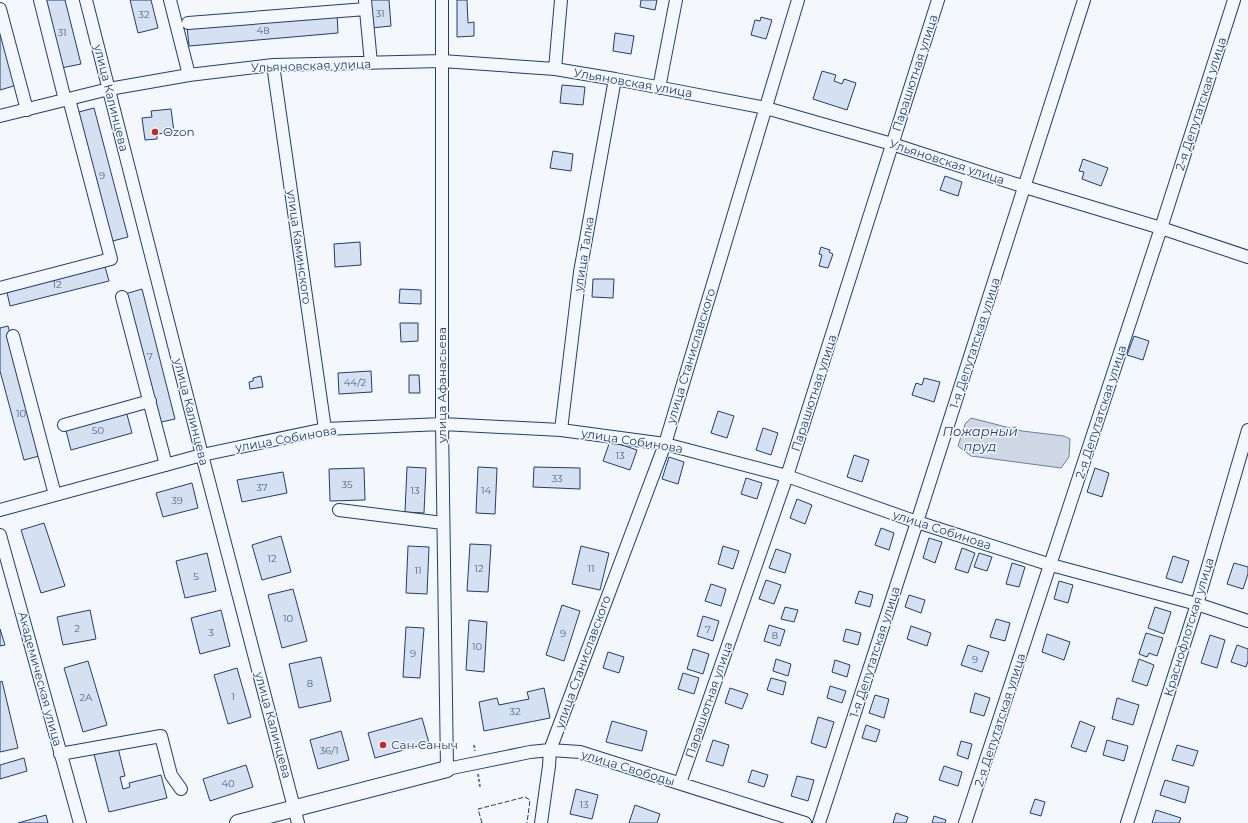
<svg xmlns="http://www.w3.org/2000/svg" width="1248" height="823" font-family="Montserrat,sans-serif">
<rect width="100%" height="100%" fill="#f4f7fb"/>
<path fill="#cfd7e4" stroke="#687fa3" d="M971,418L1022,431L1064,436L1070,439L1069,457L1061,468L971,456L958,446L965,424Z"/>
<path fill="#d5e0f0" stroke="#1d3f73" d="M44,0H65L81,64L61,68Z
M130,0H151L158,28L138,33Z
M369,0H389L391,26L371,28Z
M457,0H467L468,23L474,22V36L457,37Z
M641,0H657L655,10L640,7Z
M337,14L338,33L189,46L187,27Z
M761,17L772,20L766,39L751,35L755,20L760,21Z
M0,24L17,85L0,90Z
M615,33L634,36L631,54L613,51Z
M822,71L836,75L834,81L842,84L844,79L856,83L847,110L813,99Z
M562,85L585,87L583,105L560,103Z
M94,108L128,237L109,242L75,113Z
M171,109L174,132L157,134V139L145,140L142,118L152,117L151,111Z
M553,151L573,154L571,171L550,168Z
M1083,159L1108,168L1101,186L1082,179L1084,172L1079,171Z
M945,176L962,182L958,196L940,190Z
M360,242L361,265L335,267L334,244Z
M821,247L830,250L829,252L833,254L828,268L819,266L822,255L819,254Z
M104,263L109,281L10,306L6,288Z
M593,279H614L613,298L592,297Z
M142,289L175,419L157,423L125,294Z
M400,289L421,290V304L399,303Z
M400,323H418V341L401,342Z
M8,326L43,455L24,460L0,371V328Z
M1134,336L1149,341L1143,360L1127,355Z
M371,371L372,392L339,394L338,373Z
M409,375H419L420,393H409Z
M261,376L263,387L250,389L249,382L253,381V378Z
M924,378L940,382L934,402L912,395L916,383L922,385Z
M126,411L132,433L71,450L65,427Z
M718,411L734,416L727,438L711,433Z
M763,428L778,433L771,455L756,450Z
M610,441L637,450L630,470L603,461Z
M854,455L869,460L862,482L847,477Z
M669,457L684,462L678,484L662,479Z
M407,467L426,468L424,513L405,512Z
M478,467L497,468L495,514L476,513Z
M534,467L580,468V489L533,487Z
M364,468L365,500L330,501L329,469Z
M1095,468L1109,473L1102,497L1087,492Z
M283,472L287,493L242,502L237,480Z
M746,478L762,483L757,499L741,494Z
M192,483L198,508L163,517L156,493Z
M797,499L812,505L805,524L790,518Z
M44,523L65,586L41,593L21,530Z
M881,528L894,533L889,550L875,545Z
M281,536L291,572L262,580L252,545Z
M929,538L942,542L935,563L923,558Z
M470,544L491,545L488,592L467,591Z
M408,546L429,547L427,594L406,593Z
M581,546L609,553L600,590L572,584Z
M723,546L739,551L733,569L718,564Z
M962,548L975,553L968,573L955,569Z
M776,549L791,554L785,573L769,568Z
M207,553L216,591L185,598L176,561Z
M979,553L992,557L987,571L974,567Z
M1173,556L1189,561L1182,583L1166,578Z
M1012,563L1025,567L1019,587L1006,584Z
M1234,563L1248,567V574L1243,589L1227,584Z
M766,580L781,585L774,604L759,599Z
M1059,581L1073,585L1068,603L1054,599Z
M711,584L726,589L721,606L705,601Z
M293,589L307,641L282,648L268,595Z
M859,591L873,595L870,607L855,603Z
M909,595L925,600L921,613L905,607Z
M562,605L580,611L564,661L546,655Z
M785,607L798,610L794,622L781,619Z
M1155,607L1171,612L1164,634L1148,628Z
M90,610L96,639L63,645L57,617Z
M221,610L230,646L200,654L191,618Z
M703,616L719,621L713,641L697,636Z
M996,619L1010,623L1005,641L990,637Z
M469,620L487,622L484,672L466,670Z
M769,625L785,630L780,646L764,641Z
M911,626L931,633L927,646L907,639Z
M406,627L424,628L420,678L403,677Z
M0,629L5,645L0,646Z
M846,629L861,633L858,645L843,641Z
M1146,633L1163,638L1157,656L1149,653L1147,657L1139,654Z
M1047,634L1070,642L1064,660L1042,652Z
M1210,635L1225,640L1217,668L1201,663Z
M968,645L989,652L982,672L961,665Z
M1237,645L1248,649V661L1246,667L1231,662Z
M693,649L709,654L703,674L687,669Z
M608,652L624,657L619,673L603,668Z
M321,657L331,701L299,708L289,664Z
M776,659L791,664L788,676L773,671Z
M1139,659L1154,665L1147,686L1132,681Z
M835,660L850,665L847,677L832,672Z
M88,661L107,725L83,732L64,668Z
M237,668L251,717L228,724L214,675Z
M683,673L699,678L694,694L678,689Z
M771,678L786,682L783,695L767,690Z
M2,681L18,748L0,752V682Z
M830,686L846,691L842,703L827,698Z
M544,688L550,718L484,731L479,702L497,698L499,705L529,699L527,692Z
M730,688L748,694L742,709L725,703Z
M975,693L990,698L984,716L970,712Z
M875,695L889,699L884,718L869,713Z
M1117,698L1139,705L1133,725L1112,719Z
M818,717L834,722L826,748L811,743Z
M422,718L429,743L375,758L368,733Z
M612,721L647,731L642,751L606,742Z
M1080,721L1095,727L1086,752L1071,747Z
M866,725L880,730L876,742L862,738Z
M341,731L349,760L318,769L310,740Z
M713,740L729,745L723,766L706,761Z
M1107,740L1128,746L1124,761L1103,755Z
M961,741L972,744L968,759L957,755Z
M1177,745L1198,751L1193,766L1172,760Z
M118,748L125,776L120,777L123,789L130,787L129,783L161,775L167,798L109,812L94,754Z
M24,758L27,771L0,779V765Z
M246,765L253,787L210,801L203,779Z
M944,766L962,772L958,786L939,780Z
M752,770L768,775L764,787L748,782Z
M797,776L814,780L808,801L791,796Z
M1165,780L1189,787L1185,803L1160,795Z
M576,789L598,795L592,819L570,814Z
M1035,799L1045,802L1041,816L1030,813Z
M635,805L660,814L657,823H629Z
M1156,810L1181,818L1179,823H1152Z
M896,813L908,817L906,823H893Z
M46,815L48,823H18Z
M934,816L946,820L945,823H932Z"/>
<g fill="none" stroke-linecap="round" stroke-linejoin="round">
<g stroke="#1d3f73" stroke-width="14">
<path id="minor" d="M40,0L65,100
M86,0L202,455L298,823
M170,0L189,75
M365,0L371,63
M442,0V424L447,769L530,752L550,750L580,752L805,823
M0,9L27,110
M188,23L366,9
M273,65L325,429
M555,69L561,0
M659,88L676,0
M0,116L109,89L189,75L273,65L442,61L555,69L615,79L766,108L892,144L1025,187L1161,228L1248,257
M0,288L111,259L69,99
M122,297L166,465
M13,336L55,495
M64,425L150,401
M561,430L580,272L615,79
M0,510L202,455L325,429L442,424L561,430L665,444L787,476L917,522L1051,565L1197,604L1248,621
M339,510L443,523
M0,535L80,823
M60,754L161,736L171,775L181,789
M680,783L787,476L938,0
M541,823L549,766L550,750L665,444L798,0
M819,823L917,522L1084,0
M965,823L1161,228L1234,0
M1127,823L1197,604L1248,430"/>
</g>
<g stroke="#1d3f73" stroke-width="18">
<path id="major" d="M238,823L447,769"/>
</g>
<path stroke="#5e769c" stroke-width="2" stroke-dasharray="3 2" stroke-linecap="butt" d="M474,745L475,751
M478,774L480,787"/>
<use href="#minor" stroke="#f4f7fb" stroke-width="12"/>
<use href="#major" stroke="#f4f7fb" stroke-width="16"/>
<path stroke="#1d3f73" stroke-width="1" stroke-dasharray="5 2" stroke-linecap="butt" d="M482,823L478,809L525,797L530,800L527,823"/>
</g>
<g fill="#c62828" stroke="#f4f7fb" stroke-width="1.5">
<circle cx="155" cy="132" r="4"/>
<circle cx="383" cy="745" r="4"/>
</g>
<g text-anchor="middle" stroke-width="3" stroke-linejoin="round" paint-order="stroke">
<g font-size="10" fill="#4b6792">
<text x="380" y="17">31</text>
<text x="144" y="18">32</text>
<text x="263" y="34">48</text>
<text x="62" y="36">31</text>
<text x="102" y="179">9</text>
<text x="57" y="288">12</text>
<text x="150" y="360">7</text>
<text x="355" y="386">44/2</text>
<text x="21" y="417">10</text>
<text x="98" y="434">50</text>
<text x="620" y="459">13</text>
<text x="557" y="482">33</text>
<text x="347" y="488">35</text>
<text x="262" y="491">37</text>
<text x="415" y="494">13</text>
<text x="486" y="494">14</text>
<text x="177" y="504">39</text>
<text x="272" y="562">12</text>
<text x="479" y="572">12</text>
<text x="591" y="572">11</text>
<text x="418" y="574">11</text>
<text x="196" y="580">5</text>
<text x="288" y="622">10</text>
<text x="77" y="632">2</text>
<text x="708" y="633">7</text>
<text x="211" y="636">3</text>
<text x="563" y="637">9</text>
<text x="775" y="639">8</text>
<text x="477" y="650">10</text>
<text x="413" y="657">9</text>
<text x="975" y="663">9</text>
<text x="310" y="687">8</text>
<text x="233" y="700">1</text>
<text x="86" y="701">2А</text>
<text x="515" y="715">32</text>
<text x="329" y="754">36/1</text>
<text x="228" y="787">40</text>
<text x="584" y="808">13</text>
</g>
<g font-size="12" fill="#1d3f73" stroke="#f4f7fb">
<text transform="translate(311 66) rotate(-2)" y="4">Ульяновская улица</text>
<text transform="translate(915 73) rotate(-72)" y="4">Парашютная улица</text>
<text transform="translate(633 83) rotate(10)" y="4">Ульяновская улица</text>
<text transform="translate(111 98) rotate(76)" y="4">улица Калинцева</text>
<text transform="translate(1201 104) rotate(-72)" y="4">2-я Депутатская улица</text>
<text transform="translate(947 162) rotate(18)" y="4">Ульяновская улица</text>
<text transform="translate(299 247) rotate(82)" y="4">улица Каминского</text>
<text transform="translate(584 254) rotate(-81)" y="4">улица Талка</text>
<text transform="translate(975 343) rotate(-72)" y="4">1-я Депутатская улица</text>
<text transform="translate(691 356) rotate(-73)" y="4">улица Станиславского</text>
<text transform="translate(442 385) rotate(-90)" y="4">улица Афанасьева</text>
<text transform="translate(814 393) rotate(-72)" y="4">Парашютная улица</text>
<text transform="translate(191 412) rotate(76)" y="4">улица Калинцева</text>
<text transform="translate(1101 412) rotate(-72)" y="4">2-я Депутатская улица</text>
<text transform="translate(286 439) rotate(-10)" y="4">улица Собинова</text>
<text transform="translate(632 441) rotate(9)" y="4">улица Собинова</text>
<text transform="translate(942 530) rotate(18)" y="4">улица Собинова</text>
<text transform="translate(1189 627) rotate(-73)" y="4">Краснофлотская улица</text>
<text transform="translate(875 652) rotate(-72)" y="4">1-я Депутатская улица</text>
<text transform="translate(583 662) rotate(-70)" y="4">улица Станиславского</text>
<text transform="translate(40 679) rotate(75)" y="4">Академическая улица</text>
<text transform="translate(709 700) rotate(-71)" y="4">Парашютная улица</text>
<text transform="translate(1000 720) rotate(-72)" y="4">2-я Депутатская улица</text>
<text transform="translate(273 725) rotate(75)" y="4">улица Калинцева</text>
<text transform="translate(628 768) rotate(17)" y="4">улица Свободы</text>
</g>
<g font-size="12" fill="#1d3f73" stroke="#f4f7fb" text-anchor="start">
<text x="163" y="136">Ozon</text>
<text x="391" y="749">Сан Саныч</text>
</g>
<g font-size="13" font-style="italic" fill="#1d3f73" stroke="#f4f7fb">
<text x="980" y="436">Пожарный<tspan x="980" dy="15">пруд</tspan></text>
</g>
</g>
</svg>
